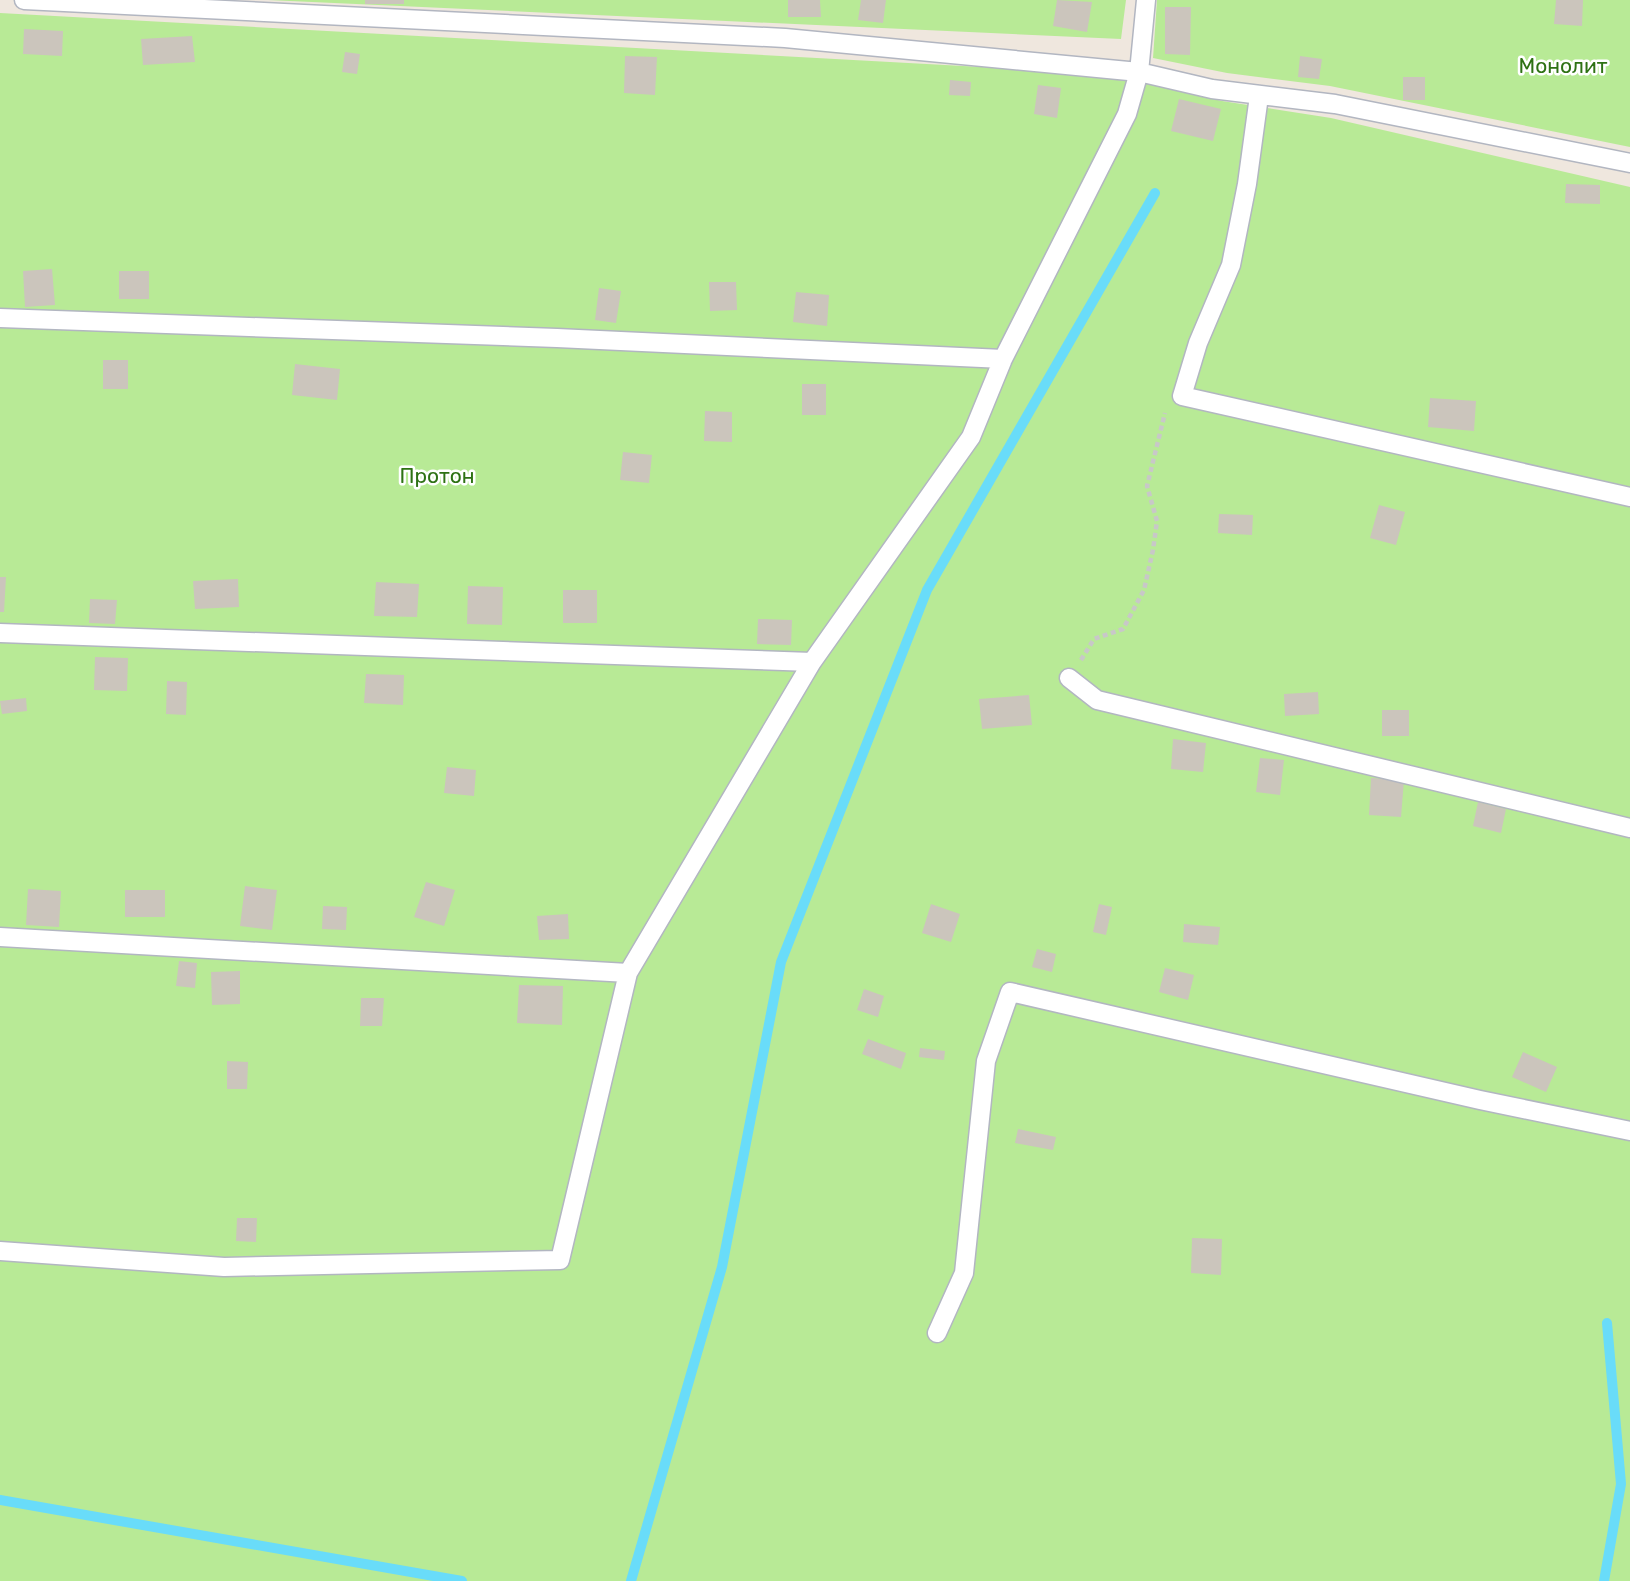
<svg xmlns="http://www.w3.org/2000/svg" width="1630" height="1581" font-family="Rubik,sans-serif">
<rect width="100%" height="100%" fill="#efe7de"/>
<path fill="#b8ea96" d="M268,0H1126L1121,39Z
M1157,0H1630V147L1330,86L1227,73L1153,58Z
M0,13L1109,74L1222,101L1331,118L1630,187V1581H0Z"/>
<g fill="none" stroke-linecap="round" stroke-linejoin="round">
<path stroke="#69dcf9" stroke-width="10" d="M0,1500L462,1581
M631,1581L722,1267L781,962L927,590L1155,193
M1604,1581L1621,1484L1607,1323"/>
</g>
<path fill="#cbc5bc" d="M365,0H404V4H365Z
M788,0H820L821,17H788Z
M861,0H886L883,23L858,20Z
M1057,0L1092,2L1087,32L1053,26Z
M1556,0H1583L1582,26L1554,24Z
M1165,7H1191L1190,55L1165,54Z
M24,29L63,31L62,56L23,54Z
M192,36L195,62L143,65L141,39Z
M345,52L360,54L357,74L342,72Z
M625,56L657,57L655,95L624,93Z
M1300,56L1322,59L1319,79L1298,77Z
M1403,77H1425V100H1403Z
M950,80L971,82L970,96L949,95Z
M1038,85L1061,88L1057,118L1034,114Z
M1179,99L1221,109L1213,141L1171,131Z
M1566,184L1600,185V204L1565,203Z
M52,269L55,305L25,307L23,271Z
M119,271H149V299H119Z
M709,282H736L737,310L710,311Z
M599,288L621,291L616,323L595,320Z
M796,292L829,295L827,326L793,322Z
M103,360H128V389H103Z
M295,364L340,369L337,400L292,395Z
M802,384H826V415H802Z
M1430,398L1476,401L1474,431L1428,427Z
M705,411L732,412V442L704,441Z
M623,452L652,455L649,483L620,480Z
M1379,505L1405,512L1396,545L1370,538Z
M1219,514L1253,515L1252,535L1218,533Z
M0,577H6L4,612H0Z
M238,579L239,607L195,609L193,581Z
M376,582L419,584L417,617L374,616Z
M468,586L503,587L502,625L467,624Z
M563,590H597V623H563Z
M90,599L117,600L115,624L89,623Z
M758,619L792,620L791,645L757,644Z
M95,657L128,658L127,691L94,690Z
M366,674L404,675L403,705L364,703Z
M167,681L187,682L186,715L166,714Z
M1318,692L1319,714L1285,716L1284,694Z
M1029,695L1032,725L982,729L979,699Z
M26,698L27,711L2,714L0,701Z
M1382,710H1409V736H1382Z
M1173,739L1206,743L1203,772L1171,769Z
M1260,758L1284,760L1280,795L1256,792Z
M447,767L476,770L474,796L444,793Z
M1371,778L1404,780L1401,817L1369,815Z
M1478,802L1506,809L1501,833L1473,826Z
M426,882L455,890L444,926L414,917Z
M245,886L277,890L272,930L240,926Z
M28,889L61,891L59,927L26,925Z
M125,890H165V917H125Z
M931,904L960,914L951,942L922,933Z
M1099,904L1112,907L1106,935L1093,932Z
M323,906L347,907L346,930L322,929Z
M568,914L569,939L539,940L537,916Z
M1184,924L1220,927L1218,945L1183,942Z
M1037,949L1056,954L1052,972L1032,967Z
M179,961L197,963L195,988L176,986Z
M1165,968L1194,975L1188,1000L1159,992Z
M240,971V1004L212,1005L211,972Z
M519,985L563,986L562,1025L517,1023Z
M864,989L884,996L878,1017L857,1010Z
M361,998H384L382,1026H360Z
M868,1039L906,1053L901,1069L862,1054Z
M920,1048L945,1051L944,1060L919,1057Z
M1523,1052L1557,1067L1546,1092L1512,1077Z
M227,1061L248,1062L247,1089H227Z
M1018,1129L1056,1137L1053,1150L1015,1143Z
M237,1218H257L256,1242L236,1241Z
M1192,1238L1222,1239L1221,1275L1191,1273Z"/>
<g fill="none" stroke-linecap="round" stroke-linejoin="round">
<g stroke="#b2b6c1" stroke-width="21">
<path id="lane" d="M24,0L785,38L1139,72L1212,89L1335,104L1630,163
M1259,96L1247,184L1231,265L1198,343L1182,396L1630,497
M0,318L557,338L1003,359
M0,633L812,662
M1069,678L1097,700L1630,828
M0,937L628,973L560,1260L224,1267L0,1251
M628,973L812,662L971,437L1003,359L1127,114L1139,72L1146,0
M937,1333L964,1273L986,1061L1010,992L1480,1100L1630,1131"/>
</g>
<path stroke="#c8c8c8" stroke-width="4.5" stroke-dasharray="5 3.5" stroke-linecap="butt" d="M1081,660L1094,639L1123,629L1144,590L1153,550L1157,521L1147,486L1165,413"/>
<use href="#lane" stroke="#fff" stroke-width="18"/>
</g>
<g text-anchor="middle" stroke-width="5" stroke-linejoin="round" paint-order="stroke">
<g font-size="21" fill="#2e7214" stroke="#fff">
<text x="1563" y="73">Монолит</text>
<text x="437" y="483">Протон</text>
</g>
</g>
</svg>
